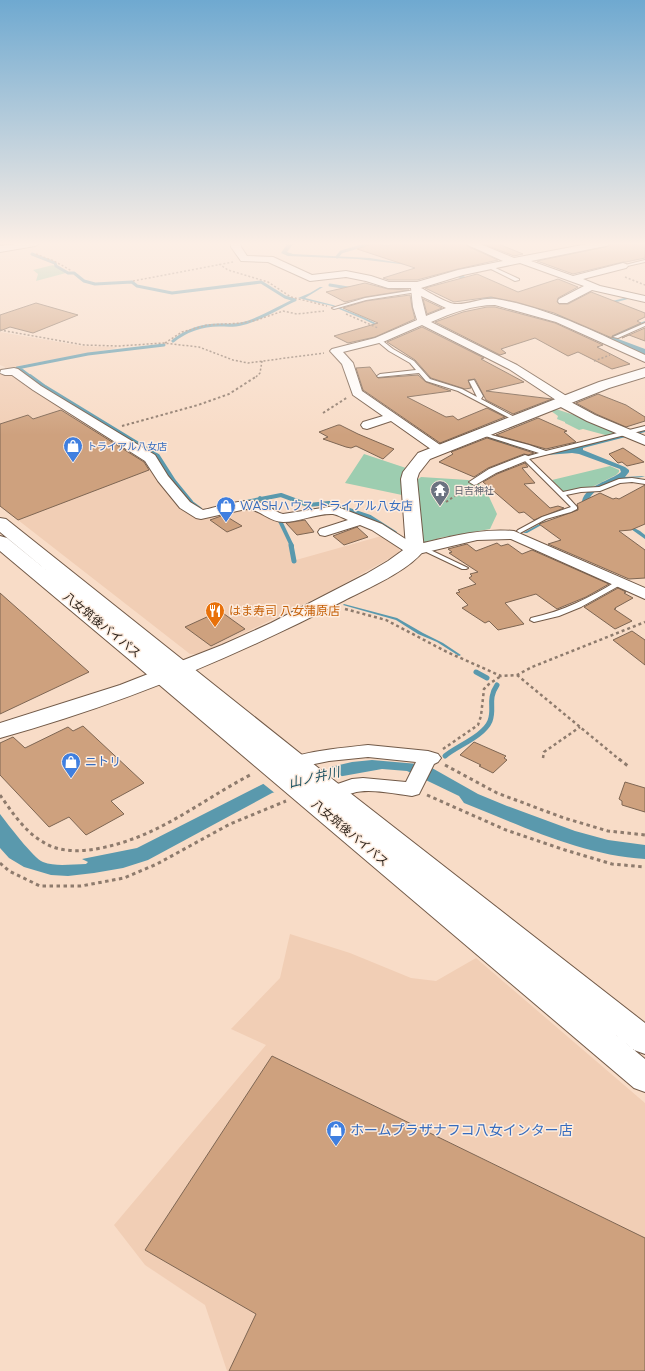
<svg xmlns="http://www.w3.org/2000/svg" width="645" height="1371" font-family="'Nunito Sans','Noto Sans JP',sans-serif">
<rect width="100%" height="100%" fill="#f8dcc7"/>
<path fill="#f1ceb5" d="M0,332L82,346L115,347L117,348L18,366L11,372L144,456L198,517L251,505L279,517L296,560L385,535L400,544L399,553L331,591L219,645L199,654H190L0,506V372L4,371L5,367L0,365Z
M290,934L350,953L411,978L436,981L476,958L645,1103V1371H227L205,1305L145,1265L114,1225L266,1045L231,1029L280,978Z"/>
<path fill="#9dcdb0" d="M53,265L66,273L36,281L38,274L33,270Z
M556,409L577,416L620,433L609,436L583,429L579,430L565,423V422L557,419L558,416L551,411Z
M364,454L406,468L402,495L345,483Z
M610,466L619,470V472L616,475L592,487L564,492L552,480Z
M421,477L468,480L484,486L497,514L490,529L439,538L425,543L421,541L422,525L417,515V480Z"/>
<path fill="#5a99ad" d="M288,243H294L287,252L293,254L370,258L413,265L447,267L461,273L479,291L514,304L558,315L628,297L592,289H595L633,296L645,301V302L632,298L563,316L577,324L606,336L645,321V323L613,337L645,349V357L555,317L492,301L474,303L472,302L487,297L470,291L467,289L460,278L450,273L434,268L358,259L288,256L281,253Z
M320,287H323L305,298L333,305L361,316L392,331L390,332L363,319L332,306L298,298L310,293Z
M645,429V432L583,448V450L625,467L629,470V472L625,477L645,476C641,478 635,477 630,478C615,479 595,486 588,501L594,507L640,531L645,535V539L631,529L545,523L527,533H523L543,522L576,514L585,504L582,501C586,485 610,481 621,472L620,469L579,454L572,453L547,455L488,440L489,437L527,446L546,454Z
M344,604L397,618L423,633L443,643L461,655L459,656L437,642L418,634L396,620L343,605Z
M372,760L418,764L432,768L478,794L507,806L575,831L608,840L645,845V859C582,855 522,826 464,803L459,796L407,771L382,769L304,783L272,793L148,860L123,868L94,873L68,876L51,875L24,867L9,858L0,848V814C7,823 34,859 43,862C56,867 72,864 86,864L88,862L82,859L137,848L267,782L352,762Z"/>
<path fill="#f8dcc7" d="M328,765L344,778L304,785L276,794L261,782Z"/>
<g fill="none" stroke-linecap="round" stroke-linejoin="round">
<path stroke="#5a99ad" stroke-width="3" d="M32,254L55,263L56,266L68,273H74L84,281L95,284L132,282L137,286L172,293L261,282L285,297L295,300C277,308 260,320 241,324C234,326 226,325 219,325C202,325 187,330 173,341
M337,257L341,252L372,243
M330,285L354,289
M17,368L88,354L164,345
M19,368L31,377"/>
<path stroke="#5a99ad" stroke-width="4" d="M30,376L45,387L158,456L174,481L192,503L200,509
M260,498L276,512
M241,503L281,495L308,505L329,503L370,517L395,533
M280,521L292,546"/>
<path stroke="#5a99ad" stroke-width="5" d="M291,545L294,561
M476,672L487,678
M445,756C457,746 484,736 490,721C495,708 487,700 497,685"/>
</g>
<path fill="#cea17e" stroke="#7e6653" d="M375,243L387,246L400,243H466L467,246L498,260L458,269L417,280H389L383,278L415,268L357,249Z
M481,243H496L523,254L514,256Z
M610,243H645V258L626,262H623L573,274L537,261L605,247L609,246Z
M477,274L518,292L558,279L578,287L558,298L557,302L559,304H568L591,292L645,313V317L637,321L641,323L612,336V338L554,313L516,302L491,297L454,302L425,288Z
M365,283L388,289L409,290L365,297L345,302L326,292Z
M410,295L412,307L415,319L375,337L348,343L334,336L378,323L343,308L366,301Z
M423,299L442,308L427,314Z
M36,303L78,315L33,333L10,327L0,331V315Z
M487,307H495L555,323L603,345L597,347L630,364L612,369L578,352L568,356L535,338L501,349L506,353L500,355L435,322L463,312Z
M422,327L484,358L481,359L524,382L486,391L552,399L513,414L486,400L475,379L468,380L471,388L465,389L431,378L415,360L387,342Z
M645,328V341L629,335L622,338Z
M370,367L378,378L418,375L426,382L451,391L407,397L446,417L453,416L458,420L487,408L505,417L440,443L363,390L356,368Z
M598,394L626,405L645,417V421L626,427L596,414L576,403Z
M61,410L144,462L149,470L18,520L0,506V424L28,415L33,419Z
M538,418L567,431L564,432L576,442L546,449L496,435Z
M338,425H340L358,434L394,449L383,459L356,446L351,448L346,447L323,439L328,437L319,432Z
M487,438L534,453L528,455L524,454L488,468L474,477L439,462L453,454L451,452Z
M623,448L644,462L627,466L622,462L618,463L609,454Z
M525,463L528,467L522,468L535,483L524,484L550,508L558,506L564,508L534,520L524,512L519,513L483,482L497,474Z
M645,485V524L631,530L619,531L645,550V578L629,579L548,544L561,540L539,524L578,510V507L577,504L600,493L613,499L616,498L619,499Z
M224,515L242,526L227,532L210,520Z
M305,520L314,532L297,535L286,523Z
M357,527L368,537L344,545L333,536Z
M497,543L501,546L508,544L522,554L532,550L609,584L586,597L557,609L536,594L505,603L524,624L498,630L489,621L485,623L462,608L468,605L456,593L460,592L458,590L476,584L469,578L472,576L470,574L478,572L449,553L452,552L448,549L467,544L476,551Z
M618,588L626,592L624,593L633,598L615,608L616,609H614L632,621L615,629L584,607Z
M0,593L89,672L0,714Z
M220,611L245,629L211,646L185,627Z
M632,631L645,640V665L613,640Z
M83,726L144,783L111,801L124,814L86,835L69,817L49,827L0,775V743L13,737L25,748L68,727L73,731Z
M474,742L506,756L504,758L507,760L493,773L479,766L481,765L460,755Z
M625,782L645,788V812L622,805V801L619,799Z
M272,1056L645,1238V1371H229L256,1314L145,1250Z"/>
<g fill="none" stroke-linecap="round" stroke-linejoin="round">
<g stroke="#725a48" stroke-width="2">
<path id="service" d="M645,260V262L623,267L621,266Z
M489,265L519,279V280L515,281L487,267V266Z
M415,290L417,291V292L366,300L334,309L332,308L365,298Z
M645,323V326L618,338L613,337Z
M379,338L393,349L414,361L430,379L462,389L477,397L469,381L474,380L483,396L481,399L520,420L515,421L458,391L426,381L419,373L378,377L377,376L380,374L416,370L410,363L389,351L377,341L376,340Z
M645,426V430L529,459L563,492L581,488L599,487L619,479L632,478L645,480V484L632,482L620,483L600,491L581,492L566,495L577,507V509L571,512L546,519L520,533L517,531L518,530L542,517L571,507L522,458L539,453L479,434L480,433H484L529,445L546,451Z
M422,546L466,567L468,568L466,569H462L420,549L419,548Z
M617,581H620L624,583L581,607L559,616L534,622L530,620L531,618C564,611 589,598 617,581Z"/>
</g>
<g stroke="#725a48" stroke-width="2">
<path id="pedestrian" d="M525,455L528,456L530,458L528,460L496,473L477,484L474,485L469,482L489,469Z"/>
</g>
<g stroke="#725a48" stroke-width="2">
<path id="minor" d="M21,243H40L35,246L0,252V246Z
M231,243H240L241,247L247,256L273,257L312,275L346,271L371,276L389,282H417L458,270L503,261L468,245L467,243H478L514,258L593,243H609L608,245L605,246L531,261L573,276L623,263L626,264L628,266L626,268L583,279L600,286L645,296V302L592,290L567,303H559L558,301L559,299L584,286L520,263L463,275L421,288C429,292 449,305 457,304C470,304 483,297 496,299C549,308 597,333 645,355V362L556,322L495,305C472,305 452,313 431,322L517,365L568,397L570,400L569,401L595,415L645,436V445L587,421L557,405L555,402L556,400L509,369L422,325L383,342L343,352L353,363L362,391L446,449L445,452H435L391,421L367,429L363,428L361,425L363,422L383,416L353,395L342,364L330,351L332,349L375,338L417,320L413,307L411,288H388L366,281L346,277L310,281L268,262L241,261L231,247ZM421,296L446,308L426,316Z
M14,368L18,369L41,386L155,455L168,476L190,502L203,510C218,507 244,498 258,502C267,504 274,512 283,514L335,506L382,524L415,545C448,537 480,528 514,531L645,588V599L511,539L477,540L414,555L409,554L372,530L360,525L325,536L320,535L318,532L320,529L348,520C343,518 338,515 333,514C317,513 300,522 283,522C268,522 261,509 246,509L201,519L196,518L180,508L158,481L145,461L33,390L12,375H5L0,373L1,370Z
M368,745L428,751L438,754L441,758L438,762L434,764L419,794L412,796C395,794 369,788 353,793C343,795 337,801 326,798L324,793L326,788L352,779L363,778L406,782L416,762L368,757L329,761L295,768L289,766L286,762L289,758C315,750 341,748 368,745Z"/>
</g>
<g stroke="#725a48" stroke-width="2">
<path id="tertiary" d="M645,368V377L609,388L430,459L419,473L417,479L424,550C410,570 367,589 345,600C235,657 120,705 0,738V723L120,685L222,645L271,623L366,574L388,561L406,548L401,479L403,472L418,453L599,382Z"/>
</g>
<g stroke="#725a48" stroke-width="2">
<path id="trunk" d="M0,518L6,519L336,782L645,1023V1054L634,1050L600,1022L645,1059V1092L634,1088L156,682L0,551V536L7,538L51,574L0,532Z"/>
</g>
<path stroke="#8e7b6d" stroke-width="1.5" stroke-dasharray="2 2" stroke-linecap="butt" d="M36,254L54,261L72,271
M219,264L228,270L268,282L291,297L327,306
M625,277L645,285
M133,281L233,262
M346,314L378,328
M0,330L84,345L119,346L163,343L199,347L233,360L248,363L324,353
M165,343L182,332L207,325L242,323L257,320L283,311L297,314L324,311
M594,361L610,355
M256,377L260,373L262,361"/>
<path stroke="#8e7b6d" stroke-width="2" stroke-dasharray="2.5 2.5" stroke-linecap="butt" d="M323,413L348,397
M122,426L198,405L229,394L257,376
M446,502L465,489"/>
<path stroke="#8e7b6d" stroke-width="2.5" stroke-dasharray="3 3" stroke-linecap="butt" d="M345,609L386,620L447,652L501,676L517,675L532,667L645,622
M517,675L620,760
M443,749L478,725L481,716L484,689L489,684L501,676
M543,758L544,752L580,727"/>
<path stroke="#8e7b6d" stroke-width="3" stroke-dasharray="3.5 3.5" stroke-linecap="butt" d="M619,759L628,766
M445,765L497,793L564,818L608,831L645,835
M0,795C12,812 24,831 43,842C58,852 79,852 96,849C158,838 198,802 252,774
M427,795L506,830L565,850L612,864L645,867
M0,863L9,871L40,886H81L124,878L157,864L230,824L286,801"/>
<use href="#service" fill="#fff" fill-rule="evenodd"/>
<use href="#pedestrian" fill="#fff" fill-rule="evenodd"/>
<use href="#minor" fill="#fff" fill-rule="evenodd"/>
<use href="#tertiary" fill="#fff" fill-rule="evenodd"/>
<use href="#trunk" fill="#fff" fill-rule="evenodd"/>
</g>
<linearGradient id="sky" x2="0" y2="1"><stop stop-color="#6fa9d0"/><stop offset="0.56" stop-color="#fcefe6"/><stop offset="1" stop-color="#fcefe6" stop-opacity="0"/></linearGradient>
<rect width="645" height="435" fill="url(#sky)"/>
<defs>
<g id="shop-pin" transform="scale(1)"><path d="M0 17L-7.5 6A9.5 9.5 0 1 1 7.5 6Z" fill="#3f7fe0" stroke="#fdecdf"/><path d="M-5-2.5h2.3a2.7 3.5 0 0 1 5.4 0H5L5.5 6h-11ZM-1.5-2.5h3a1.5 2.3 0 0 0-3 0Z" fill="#fff"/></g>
<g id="temple-pin" transform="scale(1)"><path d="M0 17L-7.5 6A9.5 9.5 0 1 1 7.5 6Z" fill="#6b7280" stroke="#fdecdf"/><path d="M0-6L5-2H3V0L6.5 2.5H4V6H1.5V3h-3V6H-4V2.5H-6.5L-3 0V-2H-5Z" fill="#fff"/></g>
<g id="restaurant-pin" transform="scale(1)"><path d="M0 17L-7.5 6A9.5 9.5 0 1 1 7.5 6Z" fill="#e8710a" stroke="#fdecdf"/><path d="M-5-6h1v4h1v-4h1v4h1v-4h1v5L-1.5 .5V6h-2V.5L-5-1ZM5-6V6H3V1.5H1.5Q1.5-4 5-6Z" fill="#fff"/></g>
</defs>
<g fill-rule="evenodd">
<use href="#shop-pin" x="73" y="446"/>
<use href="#temple-pin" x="440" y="490"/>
<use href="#shop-pin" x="226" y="506"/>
<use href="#restaurant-pin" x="215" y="611"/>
<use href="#shop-pin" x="71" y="762"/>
<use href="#shop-pin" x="336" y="1130"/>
</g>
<g text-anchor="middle" stroke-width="3" stroke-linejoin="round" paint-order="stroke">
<g font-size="10" fill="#366cbe" stroke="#fdecdf" text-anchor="start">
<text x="87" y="450">トライアル八女店</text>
</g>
<g font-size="10" fill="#5b616d" stroke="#fdecdf" text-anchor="start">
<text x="454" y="494">日吉神社</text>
</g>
<g font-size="12" fill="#366cbe" stroke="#fdecdf" text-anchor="start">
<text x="240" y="510">WASHハウス トライアル八女店</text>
<text x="85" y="766">ニトリ</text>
</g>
<g font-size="12" fill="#c56008" stroke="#fdecdf" text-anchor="start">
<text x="229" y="615">はま寿司 八女蒲原店</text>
</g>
<g font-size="12" fill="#291f17" stroke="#fdecdf">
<text transform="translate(102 625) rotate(39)" y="4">八女筑後バイパス</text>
<text transform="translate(350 833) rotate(40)" y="4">八女筑後バイパス</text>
</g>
<g font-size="13" font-style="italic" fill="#1c5161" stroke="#fdecdf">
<text transform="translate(314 777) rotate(-13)" y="5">山ノ井川</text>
</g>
<g font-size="14" fill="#366cbe" stroke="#fdecdf" text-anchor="start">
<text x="350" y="1135">ホームプラザナフコ八女インター店</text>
</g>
</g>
</svg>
